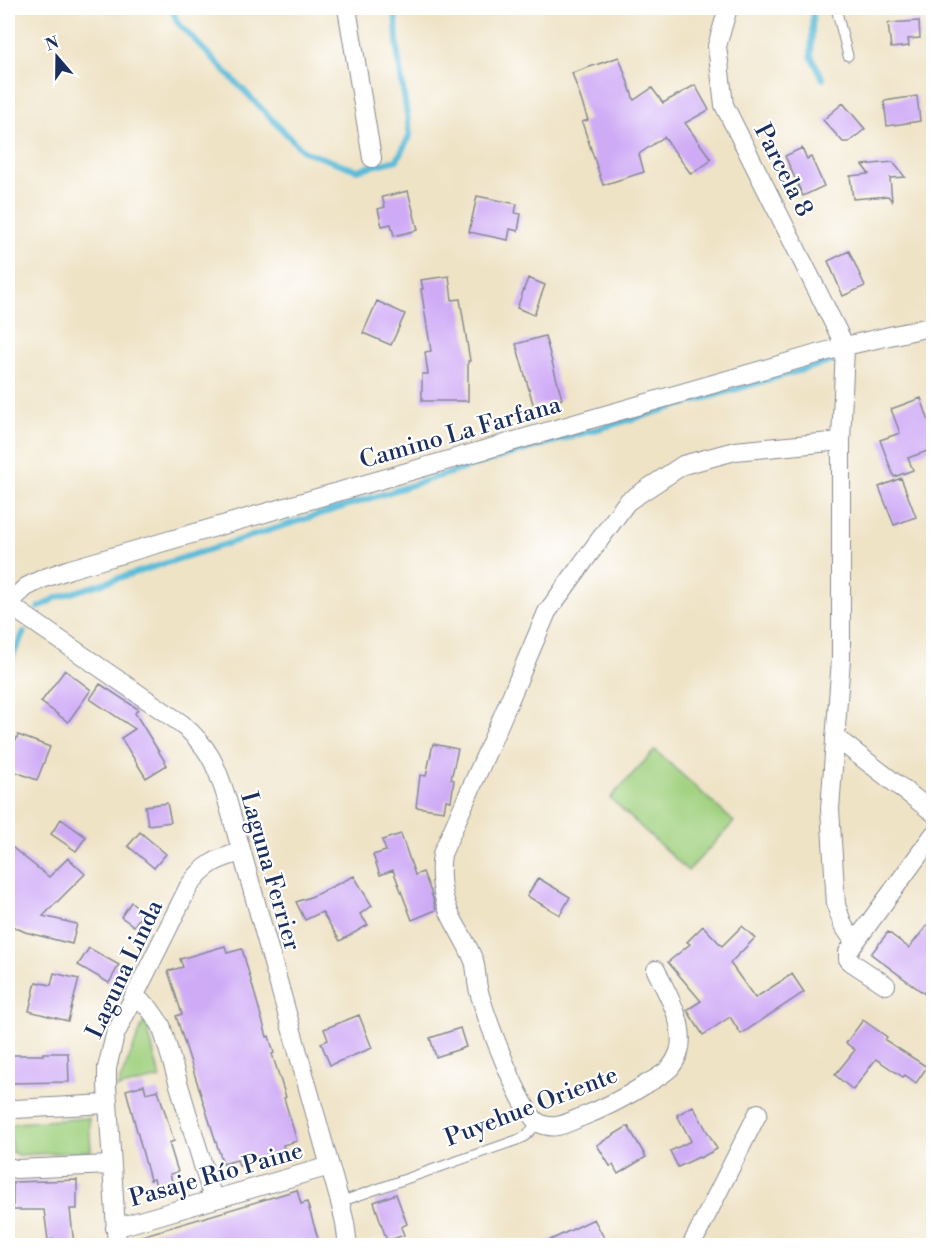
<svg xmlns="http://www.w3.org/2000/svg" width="941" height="1253" font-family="'Libre Bodoni',serif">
<rect width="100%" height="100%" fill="#fff"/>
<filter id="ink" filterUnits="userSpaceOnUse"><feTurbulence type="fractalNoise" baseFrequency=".0167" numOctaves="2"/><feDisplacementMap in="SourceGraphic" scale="12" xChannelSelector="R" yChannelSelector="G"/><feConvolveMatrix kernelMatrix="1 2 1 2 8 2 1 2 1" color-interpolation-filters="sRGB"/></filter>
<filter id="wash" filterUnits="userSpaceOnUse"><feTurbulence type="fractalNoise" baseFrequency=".008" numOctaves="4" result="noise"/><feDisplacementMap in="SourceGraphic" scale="24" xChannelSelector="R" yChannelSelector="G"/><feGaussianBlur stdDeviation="1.35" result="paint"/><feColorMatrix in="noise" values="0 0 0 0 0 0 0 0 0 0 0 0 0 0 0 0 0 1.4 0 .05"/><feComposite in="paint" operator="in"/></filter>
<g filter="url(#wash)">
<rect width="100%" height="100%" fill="#efe3c6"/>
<path fill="#a1d180" stroke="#5e806f" stroke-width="1.5" d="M655,750L734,822L688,871L610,798Z
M145,1019L160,1078L117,1088Z
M89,1118L91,1151L19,1155L12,1152L9,1127L16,1123Z"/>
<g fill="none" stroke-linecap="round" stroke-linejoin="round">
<path stroke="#5abbd8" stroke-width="6" d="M172,8L177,22L303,151L357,170L397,160L410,135L398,56L395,8
M813,8L811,56L823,79
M38,608L56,598L497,458L833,361
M8,675L13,655L24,632"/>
</g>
<g id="blocks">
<path fill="#cfabf6" d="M919,21L920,38L908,39L909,46L891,48L888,23Z
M619,57L634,100L652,88L663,103L695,85L709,110L685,123L711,159L709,162L691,174L664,137L639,154L644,172L603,185L582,122L588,120L572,73Z
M917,96L920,121L887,126L884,101Z
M843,103L865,129L849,142H843L823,120Z
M802,148L807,159L811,157L824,186L803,196L785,156Z
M893,162L905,177L890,178L892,201L888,196L853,199L850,176L869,174L862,165Z
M408,191L418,230L394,236L391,224L382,226L378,209L385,207L382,197Z
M477,196L517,204L515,213L521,214L518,231L510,229L508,240L469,232Z
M849,251L865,286L843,296L828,261Z
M449,276L452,300L460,299L470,361H468V401H422V374H428L425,352L431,351L421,289H423L421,280Z
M528,278L545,285L534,315L517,308Z
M377,301L405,314L391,345L363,333Z
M545,336L562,399L534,407L516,344Z
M921,398L933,433V449L908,458L913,470L894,477L880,440L900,433L891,409Z
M901,478L916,517L894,525L879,487Z
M65,670L91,690L68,722L41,702Z
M100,684L138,709L135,713L167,765L146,778L121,738L135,729L90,699Z
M18,735L50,747L37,780L8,769V737L16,740Z
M433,744L458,749L451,779L454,780L451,801L446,800L444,811L416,807L420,775L426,776Z
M167,803L171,822L148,825L145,806Z
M61,819L86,837L76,851L51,834Z
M140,832L166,854L154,868L128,846Z
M401,834L415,875L423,872L431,892L436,910L412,920L393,870L380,875L373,855L386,851L382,840Z
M8,844L49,877L68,858L85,874L43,916L77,924L72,944L25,932L8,924Z
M354,876L372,906L360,914L368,925L340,941L322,912L305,920L296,902L313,896Z
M538,878L570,897L560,915L527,896Z
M131,902L144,911L134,926L121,917Z
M933,918V1000L871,954L888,932L909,948Z
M703,926L722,946L742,926L755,938L730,963L755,998L792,974L804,992L741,1034L730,1017L703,1035L687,1010L701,1001L668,962L690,944L687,942Z
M225,946L227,953L242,949L267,1037L269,1036L274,1053L272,1054L286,1097L284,1098L297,1141L283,1145L285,1153L239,1166L237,1160L223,1164L176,1016L182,1014L168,971L183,967L180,959Z
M89,948L119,965L109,983L78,965Z
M54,973L79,979L68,1021L29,1011L36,982L51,985Z
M359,1015L372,1048L330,1065L321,1043L328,1040L324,1029Z
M863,1020L887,1037L885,1040L927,1067L916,1083L905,1075L903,1077L876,1059L853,1090L835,1075L855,1050L846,1043Z
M460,1028L466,1047L436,1057L430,1038Z
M43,1053H68L69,1082L8,1083V1055H43Z
M144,1085L146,1093L158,1090L174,1141L169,1143L178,1172L170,1174L174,1188L158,1193L154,1179L150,1180L126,1090Z
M693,1106L717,1149L700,1158L699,1157L678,1167L670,1151L691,1141L677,1115Z
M628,1126L646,1157L618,1174L613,1165L610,1166L597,1145Z
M77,1180V1209H70L74,1245H55L54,1239L48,1240L44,1210H13V1182Z
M297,1190L301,1204L307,1202L320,1245H128V1240Z
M396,1194L407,1224L401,1227L404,1235L387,1241L374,1202Z
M594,1219L604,1238L589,1245H540Z"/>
</g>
</g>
<g filter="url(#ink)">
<use href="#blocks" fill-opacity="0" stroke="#858992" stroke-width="1.5"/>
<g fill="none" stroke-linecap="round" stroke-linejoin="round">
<g stroke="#858992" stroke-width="11">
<path id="lane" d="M836,8L848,56
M340,1202L517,1140L524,1137L539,1123"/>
</g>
<g stroke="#858992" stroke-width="20">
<path id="street" d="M347,8L372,158
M728,8L717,46L724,105L845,346L841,441V659L830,809L836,905L843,925L855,943
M8,604L26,587L42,579L70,569L845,346L934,326
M8,604L182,724C209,748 215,762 226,796L340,1202L345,1223L348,1246
M835,737L934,813
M656,970C667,994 687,1025 679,1052C677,1058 674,1063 670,1068C664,1074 655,1079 648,1083C626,1097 603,1109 579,1118C572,1121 564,1125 557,1126C551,1127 545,1126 539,1123C521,1114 486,1016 479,992C476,982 477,971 474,961C467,943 457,929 449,912C441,893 439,874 442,854L498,727L547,612L627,502L683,465L735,451L841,441
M886,985L851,962L848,959V952L934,834
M134,996L149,1008L161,1025L213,1199
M8,1110L15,1109L107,1104
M8,1167L16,1169L111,1165
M115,1228L330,1166
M117,1246L107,1086V1068L115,1035L189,886C204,865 216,859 241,852
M691,1246L758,1113"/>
</g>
<use href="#lane" stroke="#fff" stroke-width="9"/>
<use href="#street" stroke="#fff" stroke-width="18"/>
</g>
</g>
<g text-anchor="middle" stroke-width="4.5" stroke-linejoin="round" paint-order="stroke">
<g font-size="24" fill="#1b2f5e" stroke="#fff">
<text transform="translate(784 170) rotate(63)" y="8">Parcela 8</text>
<text transform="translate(460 432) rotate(-16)" y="8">Camino La Farfana</text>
<text transform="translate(271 871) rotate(74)" y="8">Laguna Ferrier</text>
<text transform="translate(124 969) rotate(-65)" y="8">Laguna Linda</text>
<text transform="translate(531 1106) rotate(-21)" y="8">Puyehue Oriente</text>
<text transform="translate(216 1174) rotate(-16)" y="8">Pasaje Río Paine</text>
</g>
</g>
<rect width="941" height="1253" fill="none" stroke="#fff" stroke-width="30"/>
<g transform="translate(57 57) rotate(340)" stroke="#ffffff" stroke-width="4.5" paint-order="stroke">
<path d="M0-4.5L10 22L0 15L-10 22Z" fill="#1b2f5e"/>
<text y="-9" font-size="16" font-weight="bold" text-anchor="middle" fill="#1b2f5e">N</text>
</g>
</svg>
